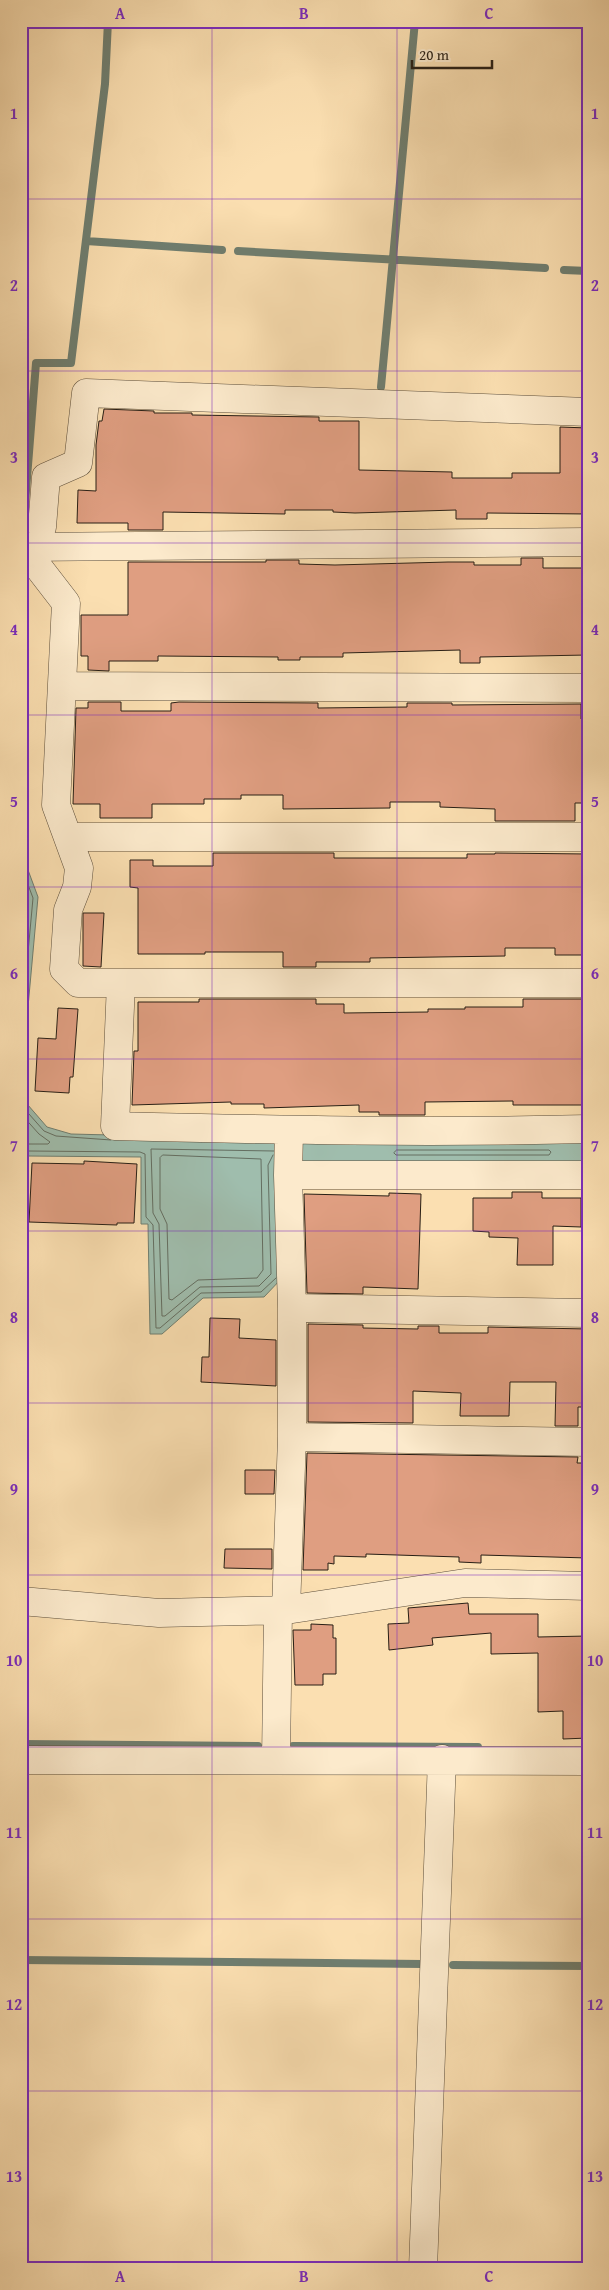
<svg xmlns="http://www.w3.org/2000/svg" width="609" height="2290" font-family="'Gentium Book Plus',serif">
<rect width="100%" height="100%" fill="#fbdfb1"/>
<filter id="stains"><feTurbulence type="fractalNoise" baseFrequency=".004" numOctaves="4"/><feColorMatrix values="0 0 0 0 .2 0 0 0 0 .09 0 0 0 0 .02 0 0 0 .5 -.17"/></filter>
<radialGradient id="worn" r=".72"><stop offset=".6" stop-color="#630" stop-opacity="0"/><stop offset="1" stop-color="#630" stop-opacity=".3"/></radialGradient>
<path fill="#9fbdad" stroke="#6f7e70" d="M21,569H28L21,658Z
M21,851L38,897L21,1084Z
M21,1097L47,1127L71,1134L151,1136L588,1138V1165L279,1164L282,1278L264,1297L203,1298L162,1334H150L148,1224H141V1157L28,1156L27,1160H21Z"/>
<g fill="none" stroke-linecap="round" stroke-linejoin="round">
<path stroke="#646e61" stroke-width="1" d="M21,866L33,898L21,1029
M21,884L27,899L21,960
M21,1105L44,1131L56,1136L111,1140
M21,1114L39,1134L50,1142L48,1144H28L21,1147
M397,1150H549L551,1152L549,1155H396L394,1153Z
M21,1155L29,1151L140,1152L145,1154L146,1217L153,1225L156,1328H160L201,1293L261,1292L276,1278
M163,1155L261,1159L263,1270L257,1278L198,1280L172,1300L169,1299L167,1224L160,1209V1158Z
M273,1155L268,1165L271,1274L259,1286L200,1287L165,1316H162L159,1224L153,1213L151,1149L274,1151"/>
<path stroke="#6f7e70" stroke-width="8" d="M86,241L222,250
M238,251L545,268
M564,270L588,271
M381,387L415,21
M23,529L36,363H71L105,84L108,21
M21,1744L258,1746
M293,1746L478,1747
M21,1960L423,1964
M453,1965L588,1966"/>
</g>
<path fill="#df9e81" stroke="#281f15" d="M104,409L154,411V413H192V415L319,417V421H359V470L452,472V478H512V473H560V427L588,428V514L487,513V519H456V510L355,513L333,512V510H285V514L163,512V530H128V523H77L78,490L96,491V445L99,421H102Z
M521,558H543V568H588V655L480,657V663H460V650L343,653V657H300V660H278V657L158,656V661H109V671L88,670V656H81V615H128V562H266V560H299V564L335,565L448,562H474V565H521Z
M88,702H121V711H171V703L179,702L318,703V708L407,707V703H452V705L581,704V719H588V803H575V821H495V809L440,807V802H390V808L283,809V795H241V799H204V804H152V818H100V804H73L76,708H88Z
M213,853H334V858H467V854H495V853L588,854V955H555V948H505V956L370,958V962H316V967H283V952H205V954H138V888L130,887V860H153V866H213Z
M83,913H104L101,967L83,966Z
M199,999H316V1004H344V1013L428,1012V1009H465V1007H523V999H588V1042H583V1105H513V1101L425,1102V1115H379V1112H359V1105L264,1108V1104H231V1102L132,1105L134,1051H138V1002H199Z
M58,1008L78,1009L73,1077H70L69,1093L35,1091L38,1038L56,1039Z
M84,1161L137,1164L134,1223H117V1225L29,1222L32,1163L84,1164Z
M512,1192H542V1198H581V1227L553,1226V1265H517L518,1238L489,1237V1232L473,1231V1198H512Z
M389,1193L421,1194L418,1289L363,1287V1294L307,1293L304,1194L389,1196Z
M210,1318L240,1319L239,1338L276,1340V1386L201,1382L202,1357H209Z
M308,1324L363,1325V1328L418,1329V1326H439V1333H488V1327L588,1329V1407H578V1426H555L556,1382H510L509,1416H460L461,1393L413,1391V1423L308,1422Z
M307,1453L578,1457L577,1463H588V1558L481,1555V1563L459,1562V1557L366,1554V1557L334,1556V1564L328,1563V1570H303Z
M245,1470H275L274,1494H245Z
M225,1549H272V1569L224,1568Z
M468,1603L469,1614H538V1637L588,1636V1670H585L588,1738L563,1739V1711L538,1712V1653L491,1654V1633L432,1638L433,1645L389,1650L388,1624L409,1623L408,1608Z
M311,1624L333,1625V1638H336V1674H323V1685H295L293,1630H311Z"/>
<g fill="none" stroke-linecap="round" stroke-linejoin="round">
<g stroke="#5d4f3c" stroke-width="29">
<path id="minor" d="M42,527L46,477L78,463L86,393L588,412
M21,547L588,542
M39,568L66,603L56,805L79,868L77,887L68,910L64,969L78,983H588
M62,686L588,688
M68,837H588
M121,983L115,1126C273,1130 430,1133 588,1129
M288,1175H588
M292,1308L588,1313
M292,1437L588,1442
M21,1601L159,1613L286,1610L465,1583L588,1586
M286,1610L292,1437V1308L288,1175L289,1131
M21,1760L588,1761
M276,1760L278,1610
M423,2269L442,1759"/>
</g>
<use href="#minor" stroke="#fceacc" stroke-width="28"/>
</g>
<path fill="none" stroke="#7b2cbf" stroke-width="1" stroke-opacity="0.55" d="M212,21V2269M397,21V2269M21,199H588M21,371H588M21,543H588M21,715H588M21,887H588M21,1059H588M21,1231H588M21,1403H588M21,1575H588M21,1747H588M21,1919H588M21,2091H588"/>
<rect width="609" height="2290" fill="none" stroke="#fbdfb1" stroke-width="55"/>
<path d="M412 60v8h80v-8" fill="none" stroke="#281f15" stroke-width="2.5"/>
<text x="419" y="60" font-size="15" fill="#281f15" stroke="#fceacc" stroke-width="4" paint-order="stroke">20 m</text>
<rect x="28" y="28" width="554" height="2234" fill="none" stroke="#7b2cbf" stroke-width="2"/>
<g font-size="16" text-anchor="middle" font-weight="bold" fill="#7b2cbf">
<text x="120" y="19">A</text>
<text x="304" y="19">B</text>
<text x="489" y="19">C</text>
<text x="14" y="119">1</text>
<text x="595" y="119">1</text>
<text x="14" y="291">2</text>
<text x="595" y="291">2</text>
<text x="14" y="463">3</text>
<text x="595" y="463">3</text>
<text x="14" y="635">4</text>
<text x="595" y="635">4</text>
<text x="14" y="807">5</text>
<text x="595" y="807">5</text>
<text x="14" y="979">6</text>
<text x="595" y="979">6</text>
<text x="14" y="1151">7</text>
<text x="595" y="1151">7</text>
<text x="14" y="1323">8</text>
<text x="595" y="1323">8</text>
<text x="14" y="1495">9</text>
<text x="595" y="1495">9</text>
<text x="14" y="1666">10</text>
<text x="595" y="1666">10</text>
<text x="14" y="1838">11</text>
<text x="595" y="1838">11</text>
<text x="14" y="2010">12</text>
<text x="595" y="2010">12</text>
<text x="14" y="2182">13</text>
<text x="595" y="2182">13</text>
<text x="120" y="2282">A</text>
<text x="304" y="2282">B</text>
<text x="489" y="2282">C</text>
</g>
<rect width="100%" height="100%" filter="url(#stains)"/>
<rect width="100%" height="100%" fill="url(#worn)"/>
</svg>
